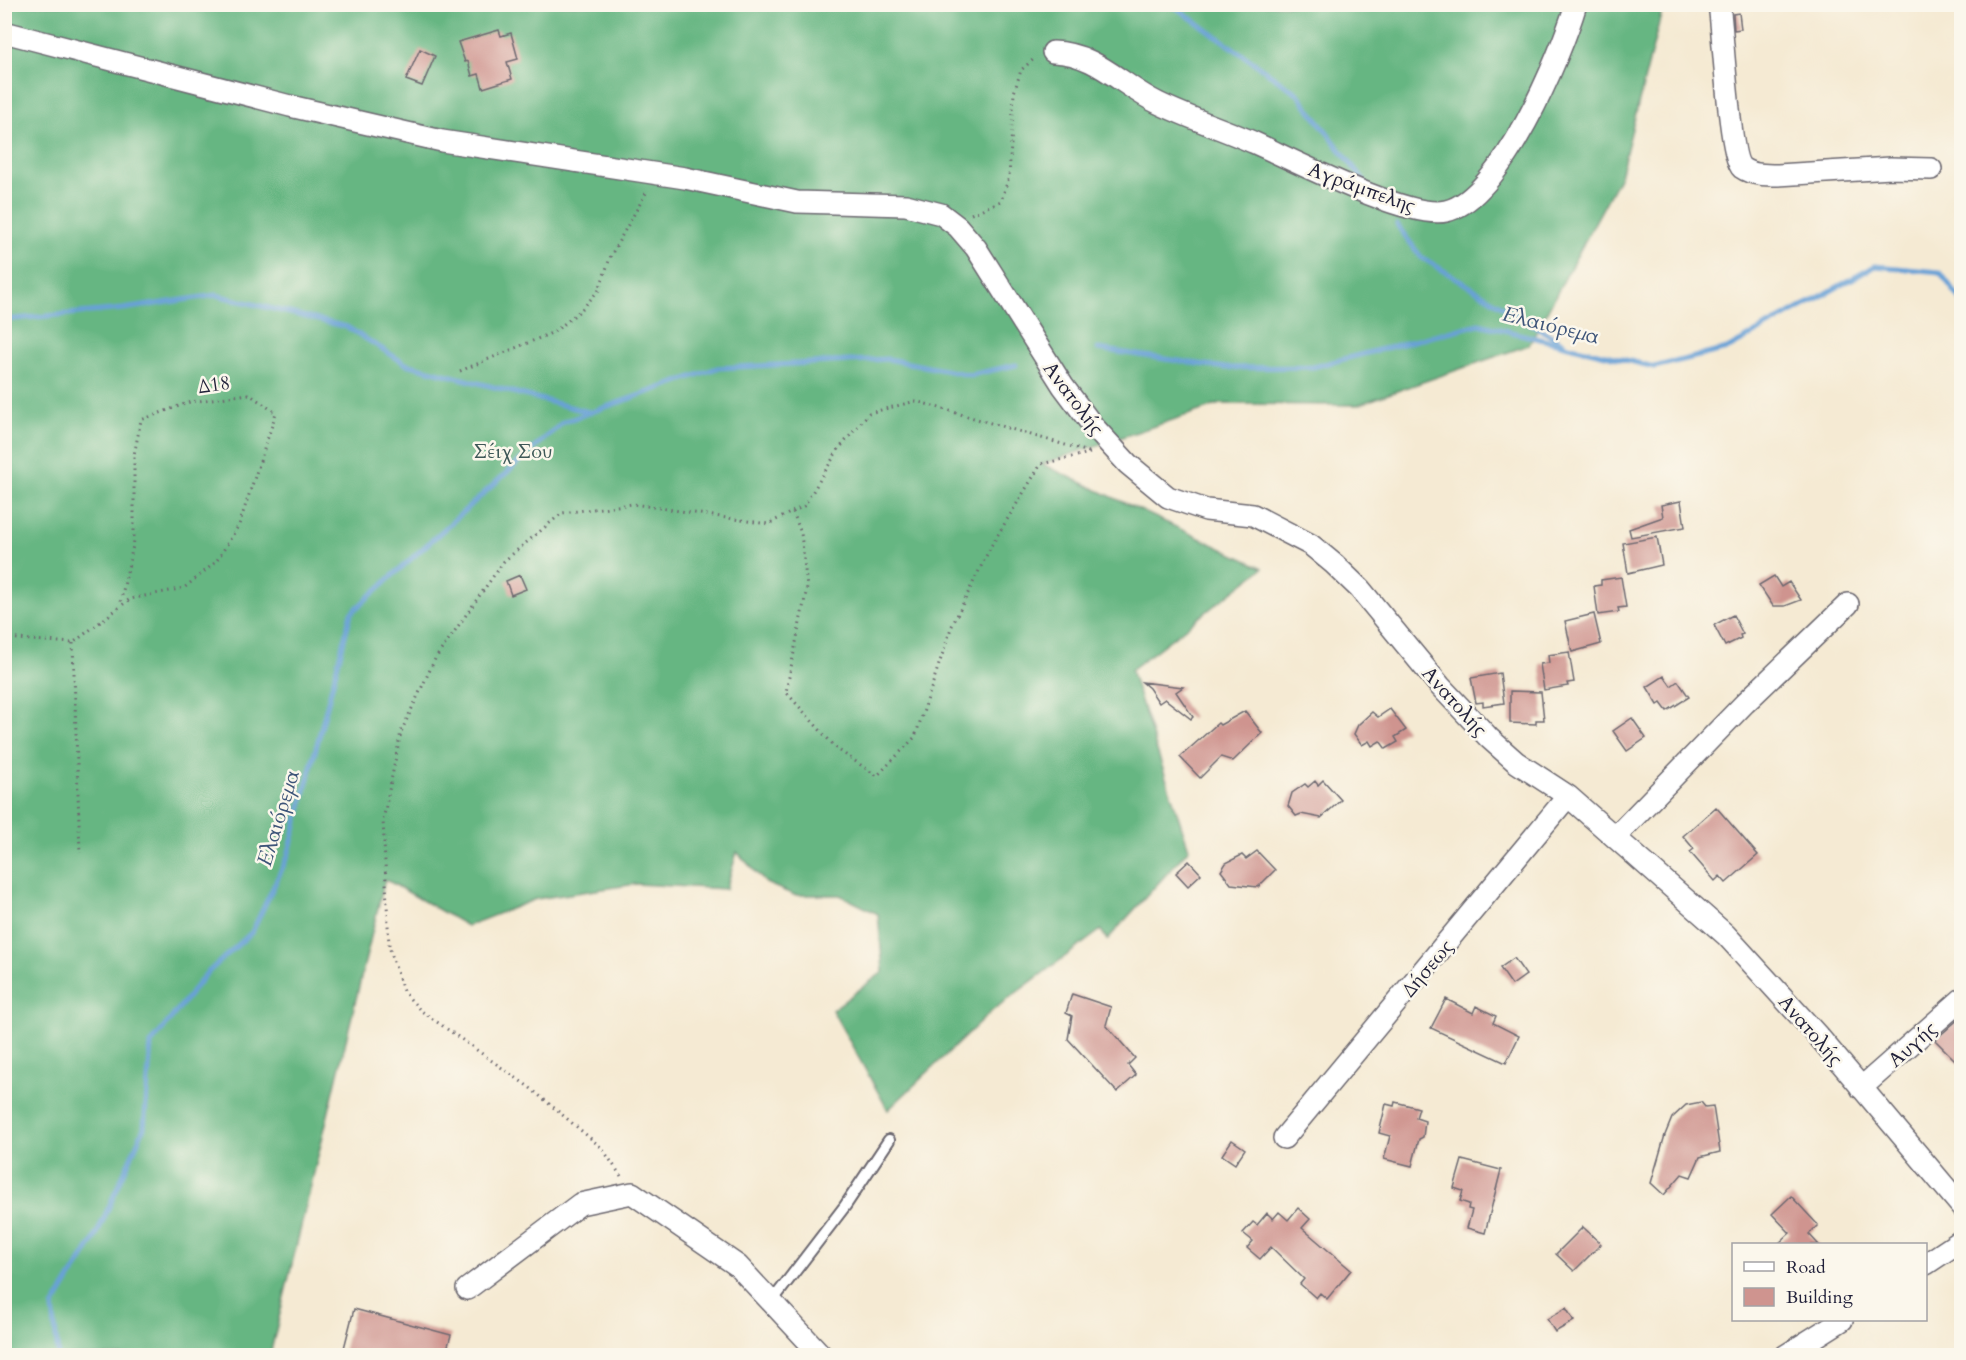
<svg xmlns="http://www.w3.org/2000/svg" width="1966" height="1360" font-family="Cardo,serif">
<rect width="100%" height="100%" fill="#fbf7ec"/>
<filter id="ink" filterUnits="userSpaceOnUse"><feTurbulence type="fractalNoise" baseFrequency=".0167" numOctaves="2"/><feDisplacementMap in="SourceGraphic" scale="12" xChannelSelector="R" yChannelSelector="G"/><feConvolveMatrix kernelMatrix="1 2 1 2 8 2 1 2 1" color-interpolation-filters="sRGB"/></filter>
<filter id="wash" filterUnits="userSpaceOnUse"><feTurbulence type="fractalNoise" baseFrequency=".008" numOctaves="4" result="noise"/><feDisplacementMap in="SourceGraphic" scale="24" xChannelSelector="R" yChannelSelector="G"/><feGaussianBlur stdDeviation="1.35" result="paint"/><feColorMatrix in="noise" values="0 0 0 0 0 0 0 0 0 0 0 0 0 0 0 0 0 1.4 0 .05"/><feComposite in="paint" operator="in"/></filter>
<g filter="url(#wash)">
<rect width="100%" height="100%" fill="#f5ead3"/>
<path fill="#66b682" stroke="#446c5e" stroke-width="1.5" d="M5,5H1660L1661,15L1620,176L1529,345L1357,405L1220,404L1042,464L1263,568L1131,670L1189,849L1107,940L1101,930L993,1010L888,1110L832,1010L883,972L878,914L840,895H794L766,883L737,852L726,889L636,884L536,899L467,926L385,879L270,1355L5,1356Z"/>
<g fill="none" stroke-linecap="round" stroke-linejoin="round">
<path stroke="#67a1d6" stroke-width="5" d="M1171,4L1298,94L1364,181
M1397,225L1421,257L1563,343
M4,320L123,309L216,295L347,327L406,364L589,412
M1098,349L1226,368L1313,367L1479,324L1654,367L1727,349L1875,266L1940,272L1962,302
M58,1356L53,1307L95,1238L144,1128L151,1044L205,975L252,932L288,856L351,613L563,422L717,368L888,359L970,375L1016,365"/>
</g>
<g id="blocks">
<path fill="#cf948f" d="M1739,13L1741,29L1734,30L1733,14Z
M499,30L501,36L511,33L518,59L507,62L512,79L483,88L479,74L472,76L468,61L465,62L458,42Z
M420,49L435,56L422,86L406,80Z
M1681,501L1685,527L1631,537L1629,529L1663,517L1661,505Z
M1657,537L1662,565L1628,573L1623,543Z
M520,575L526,589L511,595L506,581Z
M1774,576L1781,587L1789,582L1801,600L1785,606H1773L1759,585Z
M1621,577L1626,607L1618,608L1619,612L1598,615L1594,586L1601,585V580Z
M1594,614L1601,644L1572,652L1565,621Z
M1733,615L1743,634L1740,635L1741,638L1725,646L1714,625Z
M1569,652L1574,682L1567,683L1568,686L1544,690L1540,664L1549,663L1548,655Z
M1500,673L1504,703L1483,706V702L1476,703L1471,678Z
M1664,676L1671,686L1678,681L1689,697L1667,711L1661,703L1658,705L1647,687Z
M1142,682L1183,687L1176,692L1193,717L1191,719L1165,699L1159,703L1149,688Z
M1510,691L1541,692L1544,720H1536V724L1510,723Z
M1390,709L1406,730L1395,737L1398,742L1386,749L1380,741L1372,746L1369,741L1362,745L1354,734L1358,725L1372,712L1378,717Z
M1245,711L1262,733L1233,761L1221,757L1200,778L1180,757L1218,723L1220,725Z
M1632,718L1646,738L1627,751L1613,731Z
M1323,780L1341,800L1321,818L1301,814L1296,816L1288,806L1292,793L1305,784L1308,787L1315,781L1318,785Z
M1716,807L1758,855L1726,883L1720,876L1715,881L1690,852L1694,849L1683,836Z
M1257,851L1275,870L1258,887L1231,884L1221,871L1226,863L1242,855L1246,859Z
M1189,861L1201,874L1188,886L1176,873Z
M1514,958L1526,975L1512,985L1500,968Z
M1072,994L1111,1007L1106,1025L1135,1058L1128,1065L1136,1075L1117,1092L1068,1039L1072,1016L1066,1013Z
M1446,999L1473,1013L1476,1006L1496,1016L1493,1023L1519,1036L1506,1063L1431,1028Z
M1962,1016V1067L1935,1040Z
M1395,1102L1419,1108L1416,1118L1425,1121L1423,1137L1419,1139L1412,1166L1384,1159L1390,1136L1379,1133L1386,1104L1394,1106Z
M1701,1102L1705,1107L1713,1106L1720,1152L1700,1157L1691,1177L1682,1174L1664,1195L1651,1183L1665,1135L1672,1118L1686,1105Z
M1232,1140L1245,1149L1235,1164L1222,1155Z
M1462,1160L1501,1170L1485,1233L1467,1228L1472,1210L1468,1209L1469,1204L1460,1201L1463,1191L1454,1188Z
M1791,1196L1818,1225L1809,1234L1819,1245H1777L1790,1233L1772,1214Z
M1298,1208L1310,1219L1302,1228L1351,1270L1327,1299L1320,1293L1316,1298L1300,1284L1304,1279L1271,1247L1260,1259L1247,1248L1253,1241L1243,1233L1253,1222L1257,1225L1267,1213L1273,1219L1279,1212L1288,1220Z
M1583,1227L1601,1244L1574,1271L1556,1254Z
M1566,1308L1574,1321L1555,1332L1547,1319Z
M354,1309L451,1335L445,1356H342Z"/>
</g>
</g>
<g filter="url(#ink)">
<use href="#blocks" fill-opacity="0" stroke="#6c6870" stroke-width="1.5"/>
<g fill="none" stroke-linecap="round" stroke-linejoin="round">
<g stroke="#6c6870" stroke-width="14">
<path id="service" d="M773,1300L845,1206L889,1140"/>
</g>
<g stroke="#6c6870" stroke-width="24">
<path id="minor" d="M1719,4C1723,30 1729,157 1742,168C1752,175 1766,175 1778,175L1891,168L1931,169
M4,32L290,106L442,141L685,178L797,202L906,205L941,214L958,227L976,248L1063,386L1093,426L1128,464L1168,497L1206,510L1253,515L1311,545L1334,564L1360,589L1440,686L1489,738L1516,762L1568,796L1726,935L1819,1037L1962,1207
M1053,52C1096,53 1122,86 1158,103C1189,118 1223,129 1255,143C1293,160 1409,220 1446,211C1501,199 1561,55 1576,4
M1615,837L1745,703L1848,604
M1861,1088L1962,999
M1284,1138L1568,796
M1926,1264L1962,1240
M467,1289L580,1204L632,1193L738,1266L822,1356
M1785,1356L1842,1320"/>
</g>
<path stroke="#6c6870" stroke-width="3" stroke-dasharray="1.5 4.5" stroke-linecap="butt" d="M971,214L1001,201L1009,177L1014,93L1021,70L1035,58
M460,371L554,332L581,310L599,290L611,255L646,193
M793,512L801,533L807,588L786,692L837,749L877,776L915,737L951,628L991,546L1041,464L1090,453
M4,638L73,643L130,599L184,588L216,562L239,525L276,413L249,394L190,402L141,420L134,455V541L120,604
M73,643L80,853
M621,1176L602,1148L529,1087L420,1010L403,991L389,946L383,820L401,732L435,659L504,561L562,513L633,504L768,524L804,506L838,450L869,413L916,401L1089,452"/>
<use href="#service" stroke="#fff" stroke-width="10"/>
<use href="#minor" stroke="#fff" stroke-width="21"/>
</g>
</g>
<g text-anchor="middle" stroke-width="5" stroke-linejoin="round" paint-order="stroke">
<g font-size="20" fill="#22223b" stroke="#fbf7ec">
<text transform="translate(1362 187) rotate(20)" y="7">Αγράμπελης</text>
<text transform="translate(214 384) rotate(-8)" y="7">Δ18</text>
<text transform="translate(1074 398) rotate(53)" y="7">Ανατολής</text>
<text transform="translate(1455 701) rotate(48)" y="7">Ανατολής</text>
<text transform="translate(1427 968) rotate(-50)" y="7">Δήσεως</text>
<text transform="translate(1811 1030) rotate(49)" y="7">Ανατολής</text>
<text transform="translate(1912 1044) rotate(-42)" y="7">Αυγής</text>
</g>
<g font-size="20" fill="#3e5858" stroke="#fbf7ec">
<text x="513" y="458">Σέιχ Σου</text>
</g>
<g font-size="21" font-style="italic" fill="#3e5579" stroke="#fbf7ec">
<text transform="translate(1551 325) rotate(14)" y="7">Ελαιόρεμα</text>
<text transform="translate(278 818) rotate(-73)" y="7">Ελαιόρεμα</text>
</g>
</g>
<rect width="1966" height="1360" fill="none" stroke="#fbf7ec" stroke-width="24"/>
<rect x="1732" y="1243" width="195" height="78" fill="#fbf7ec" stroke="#a4a2a5" stroke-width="1.5"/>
<rect x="1744" y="1262" width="30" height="9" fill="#ffffff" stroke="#a4a2a5" stroke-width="1.5"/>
<text x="1786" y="1273" font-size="18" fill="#22223b">Road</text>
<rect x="1744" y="1288" width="30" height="18" fill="#cf948f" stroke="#a4a2a5" stroke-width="1.5"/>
<text x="1786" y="1303" font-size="18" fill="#22223b">Building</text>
</svg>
